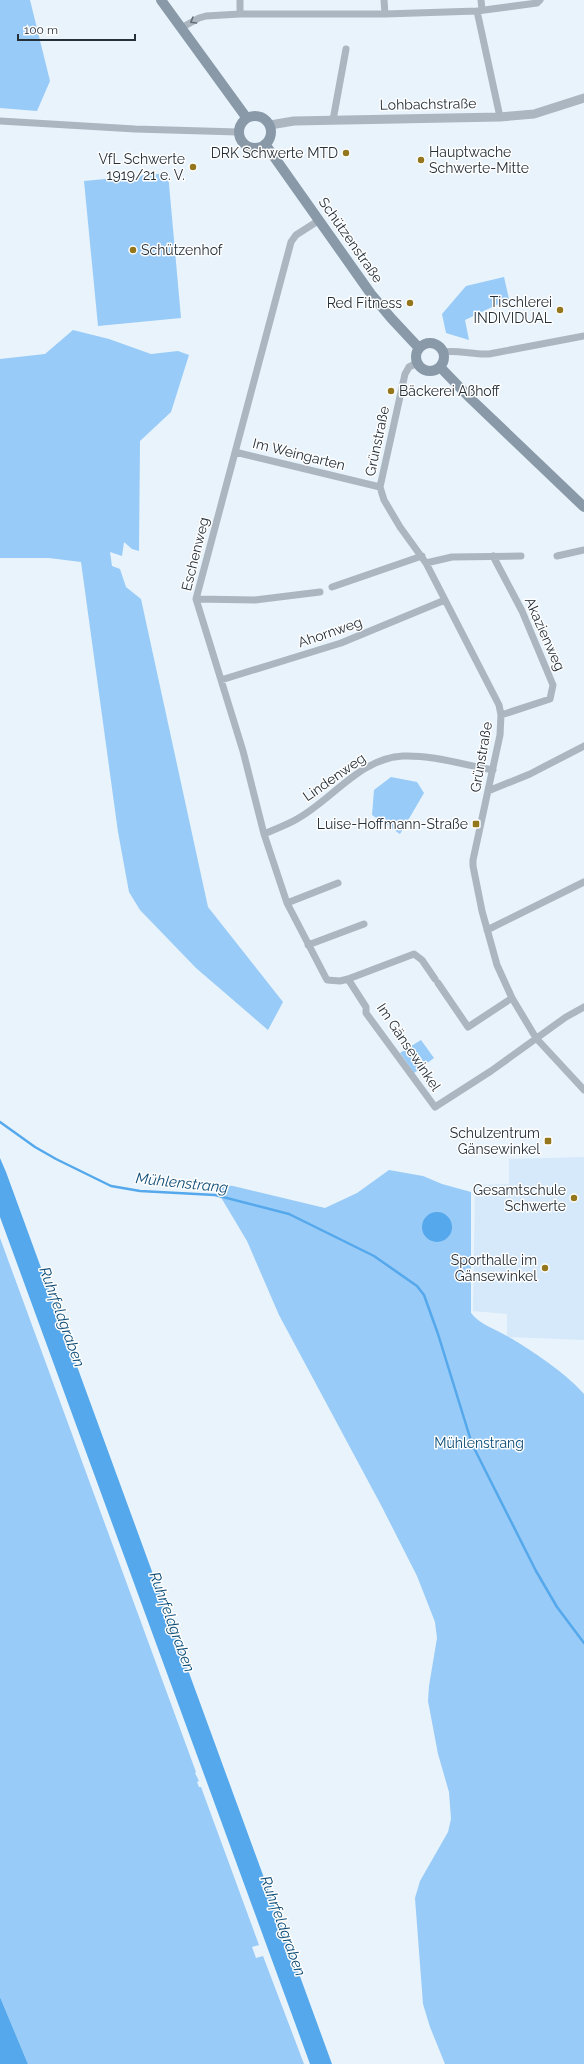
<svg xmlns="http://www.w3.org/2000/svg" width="584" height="2064" font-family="Raleway,sans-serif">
<rect width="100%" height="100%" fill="#e8f3fc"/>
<path fill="#d5e9fa" d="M584,1157V1340L507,1337V1314L473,1311L475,1185L509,1184V1159Z"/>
<path fill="#98cbf7" d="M0,0H30L50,81L37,111L0,108Z
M168,173L181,318L98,326L84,181Z
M504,277L509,299L465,320L469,340L446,333L442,314L466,286Z
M73,330L109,339L151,354L178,351L189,355L171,412L140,441L139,551L132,549L124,542L122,556L110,552L112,566L120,569L126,587L141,599L208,907L283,1002L268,1030L196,968L140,910L129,892L118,832L81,562L49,558H0V359L45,354Z
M391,777L417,782L424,793L400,834L372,815L374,790Z
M421,1040L434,1058L414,1073L400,1053Z
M389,1170L423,1176L442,1184L471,1192V1313C479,1324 495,1329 507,1336C534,1352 563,1371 584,1394V2064H445L430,2027L423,2004L415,1898L420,1881L448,1832L451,1819L449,1792L438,1754L428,1701L429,1686L437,1638L435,1622L417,1576L382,1507L279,1315L247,1241L213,1184L233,1186L325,1208L357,1193Z
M0,1238L196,1772L195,1773L199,1781L197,1782L199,1787H201L259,1945L252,1947L256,1958L263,1956L304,2064H28L0,1997Z"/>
<path fill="#54a8eb" d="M0,1158L6,1172L332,2064H310L0,1217Z
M422 1227a15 15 0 1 1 30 0a15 15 0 1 1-30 0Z
M0,1997L28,2064H0Z"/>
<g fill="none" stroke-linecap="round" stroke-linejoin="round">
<path stroke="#54a8eb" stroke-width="2.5" d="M0,1122L35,1147L56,1159L111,1186L140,1191L215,1195L289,1214L374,1256L417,1286L424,1295L438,1334L472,1444L536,1571L557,1607L584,1643"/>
<path stroke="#abb6c1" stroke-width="7" d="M384,0L385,14
M481,0L482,10
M477,11L500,117
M240,14V0
M181,28L199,18L206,16L240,14H385L477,11L537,3L540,0
M333,120L346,49
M0,121L135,129L238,132
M318,221L296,235L291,242L196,599L243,751L264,834L287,903L327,980L340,981L348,979L414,954L422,960L435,979
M443,352C459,350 474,355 489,354L584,336
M417,363L409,367L405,374L380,487L384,500L400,527L426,563L499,705L501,715L500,735L473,860V866L482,911L497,965L512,998L536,1038L584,1090
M235,452L380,487
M493,556L522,611L553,685L550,699L501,715
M557,556L584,550
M426,563L452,557L521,556
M332,587L422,556
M196,599L255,600L320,592
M221,680L341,643L445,600
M488,791L530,774L584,746
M264,834C275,829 287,825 297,819C332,800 360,758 403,756C433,755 464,765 493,770
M287,903L338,883
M487,930L584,882
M308,945L364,924
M348,979L366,1007V1013L435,1107L491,1071L566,1017L584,1007
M438,983L468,1027L512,998"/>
<path stroke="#abb6c1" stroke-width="9" d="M270,125L294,121L500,117L534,114L584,98"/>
<path stroke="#8999a8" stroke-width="10" d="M161,0L246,117
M239 132a16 16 0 1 1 32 0a16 16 0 1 1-32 0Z
M265,144L371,294L391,318L419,348
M416 357a14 14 0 1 1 28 0a14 14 0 1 1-28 0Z
M440,367L471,399L584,507"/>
</g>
<defs><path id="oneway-chevron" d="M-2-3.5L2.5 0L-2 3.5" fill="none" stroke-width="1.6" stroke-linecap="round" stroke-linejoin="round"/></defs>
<use stroke="#616c76" href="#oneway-chevron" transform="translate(193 21) rotate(150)"/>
<g fill="#94761d" stroke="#fefefe" stroke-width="1.5">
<circle cx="346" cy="153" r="4"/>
<circle cx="421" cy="160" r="4"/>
<circle cx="193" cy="167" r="4"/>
<circle cx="133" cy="250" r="4"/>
<circle cx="410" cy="303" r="4"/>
<circle cx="560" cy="310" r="4"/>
<circle cx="391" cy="391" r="4"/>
<rect x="472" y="820" width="8" height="8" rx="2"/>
<rect x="544" y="1137" width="8" height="8" rx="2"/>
<circle cx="574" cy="1198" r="4"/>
<circle cx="545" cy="1268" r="4"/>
</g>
<g text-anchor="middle" stroke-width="3" stroke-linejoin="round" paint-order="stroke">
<g font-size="14" fill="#252f38" stroke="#fefefe">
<text transform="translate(428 104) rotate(-1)" y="5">Lohbachstraße</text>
<text transform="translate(351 240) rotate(55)" y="5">Schützenstraße</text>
<text transform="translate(377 441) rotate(-78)" y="5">Grünstraße</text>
<text transform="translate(299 454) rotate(14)" y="5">Im Weingarten</text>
<text transform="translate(195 554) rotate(-76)" y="5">Eschenweg</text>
<text transform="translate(330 632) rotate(-19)" y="5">Ahornweg</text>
<text transform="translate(545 634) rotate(66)" y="5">Akazienweg</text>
<text transform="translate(481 757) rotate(-80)" y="5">Grünstraße</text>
<text transform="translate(334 777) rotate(-35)" y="5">Lindenweg</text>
<text transform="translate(409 1047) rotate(56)" y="5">Im Gänsewinkel</text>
</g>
<g font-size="14" fill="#252f38" stroke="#fefefe" text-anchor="end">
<text x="429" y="157" text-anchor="start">Hauptwache<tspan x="429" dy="16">Schwerte-Mitte</tspan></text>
<text x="338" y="158">DRK Schwerte MTD</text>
<text x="185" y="164">VfL Schwerte<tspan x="185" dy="16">1919/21 e. V.</tspan></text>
<text x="141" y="255" text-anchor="start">Schützenhof</text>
<text x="552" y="307">Tischlerei<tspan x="552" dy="16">INDIVIDUAL</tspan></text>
<text x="402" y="308">Red Fitness</text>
<text x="399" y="396" text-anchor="start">Bäckerei Aßhoff</text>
<text x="468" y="829">Luise-Hoffmann-Straße</text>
<text x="540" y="1138">Schulzentrum<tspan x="540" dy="16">Gänsewinkel</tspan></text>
<text x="566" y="1195">Gesamtschule<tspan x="566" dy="16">Schwerte</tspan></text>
<text x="537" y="1265">Sporthalle im<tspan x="537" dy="16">Gänsewinkel</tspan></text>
</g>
<g font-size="14" fill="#094a75" stroke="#fefefe">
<text x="479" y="1448">Mühlenstrang</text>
</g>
<g font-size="15" font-style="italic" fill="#0d4d78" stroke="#fefefe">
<text transform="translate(182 1183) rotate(6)" y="5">Mühlenstrang</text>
<text transform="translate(62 1317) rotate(70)" y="5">Ruhrfeldgraben</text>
<text transform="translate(172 1622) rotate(70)" y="5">Ruhrfeldgraben</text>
<text transform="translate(283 1926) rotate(70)" y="5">Ruhrfeldgraben</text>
</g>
</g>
<path d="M18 34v6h117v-6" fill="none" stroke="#252f38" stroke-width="2"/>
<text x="24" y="34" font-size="12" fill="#252f38" stroke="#fefefe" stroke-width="3" paint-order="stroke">100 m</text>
</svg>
